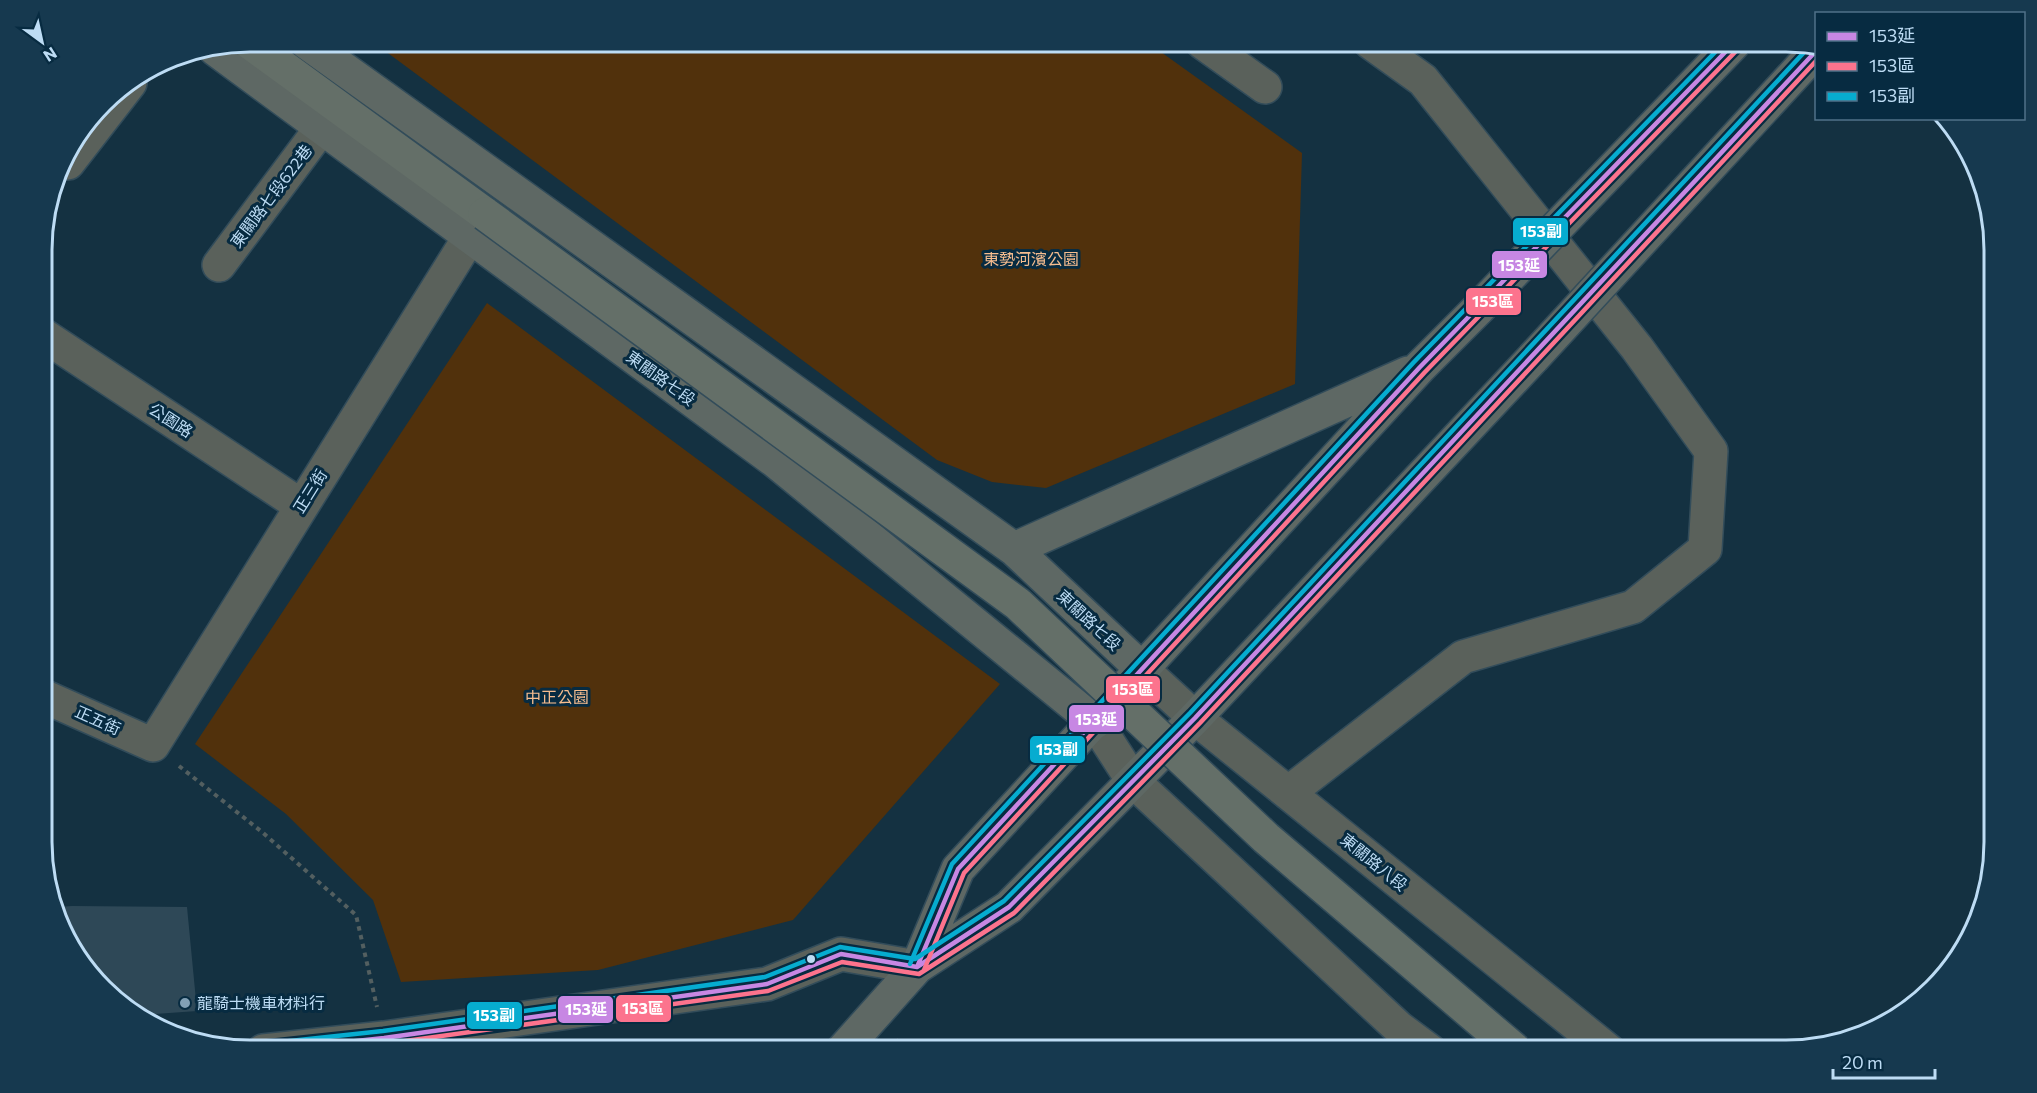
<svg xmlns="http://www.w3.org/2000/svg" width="2037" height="1093" font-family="Commissioner,'Noto Sans TC',sans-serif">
<rect width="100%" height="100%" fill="#143141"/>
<path fill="#51310c" d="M373,42H1147L1302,153L1295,384L1046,488L992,482L937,460Z
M487,303L1000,684L793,920L598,970L401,982L373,900L286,814L195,744Z"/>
<path fill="#2e4857" d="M72,906L187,907L197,1011L141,1015L77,959L58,907Z"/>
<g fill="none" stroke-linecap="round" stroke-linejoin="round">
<g stroke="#324c5a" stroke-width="36">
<path id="minor" d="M1202,42L1265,87
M68,163L130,83
M219,265L322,127
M43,335L300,505
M1143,670L1195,718L1609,1051
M43,696L153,745L469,238
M1095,722L1133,781L1399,1028L1430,1051
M1288,793L1463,657L1633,607L1705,549L1711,451L1637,348L1423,80L1370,42
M263,1051L384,1038L767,984L841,954L917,967"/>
</g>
<g stroke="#324c5a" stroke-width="36">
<path id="major" d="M306,42L1014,549L1143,670
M215,49L775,461L1095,722
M1014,549L1408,373
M917,967L958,869L1420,367L1479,308
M842,1051L917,967L1009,907L1195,718L1533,358"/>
</g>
<g stroke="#324c5a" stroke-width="36">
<path id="highway" d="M249,42L485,214"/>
</g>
<path stroke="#535f60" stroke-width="4" stroke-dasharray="4.5 4.5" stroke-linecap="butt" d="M179,766L262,832L356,915L377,1007
M896,1040L909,1051"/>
<use href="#minor" stroke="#5a615b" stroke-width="33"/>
<use href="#major" stroke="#5e6864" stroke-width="33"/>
<use href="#highway" stroke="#646f68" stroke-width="33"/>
<g stroke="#324c5a" stroke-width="36" stroke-linecap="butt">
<path id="major-bridge" d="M1479,308L1735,42
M1533,358L1816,51"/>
</g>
<g stroke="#324c5a" stroke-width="36" stroke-linecap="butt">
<path id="highway-bridge" d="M485,214L1018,604L1266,838L1516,1051"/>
</g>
<use href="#major-bridge" stroke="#5e6864" stroke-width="33"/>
<use href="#highway-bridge" stroke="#646f68" stroke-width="33"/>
<g stroke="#072b41" stroke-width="9">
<path id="bus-1" d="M917,967L958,869L1420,367L1735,42
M263,1051L384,1038L767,984L841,954L917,967L1009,907L1195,718L1816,51"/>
</g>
<g stroke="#072b41" stroke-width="9">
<path id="bus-2" d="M924,970L964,873L1425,372L1740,47
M333,1051L768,991L842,962L919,974L1014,913L1200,723L1816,61"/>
</g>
<g stroke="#072b41" stroke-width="9">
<path id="bus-3" d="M910,964L952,864L1414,362L1725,42
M262,1044L383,1031L765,977L840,947L915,959L1004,901L1190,713L1809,47"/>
</g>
<use href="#bus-1" stroke="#c787e3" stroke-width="4.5"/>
<use href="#bus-2" stroke="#fc738d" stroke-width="4.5"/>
<use href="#bus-3" stroke="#06acd0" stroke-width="4.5"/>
</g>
<circle fill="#bddcf4" stroke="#072b41" stroke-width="2" cx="811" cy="959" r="5"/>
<circle fill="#82a0b5" stroke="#072b41" stroke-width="2" cx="185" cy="1003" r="6"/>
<g text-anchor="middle" stroke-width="6" stroke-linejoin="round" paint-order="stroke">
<g font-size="16" fill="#bddcf4" stroke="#072b41">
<text transform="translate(271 196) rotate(-53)" y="6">東關路七段622巷</text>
<text transform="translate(661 378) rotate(36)" y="6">東關路七段</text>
<text transform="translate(171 420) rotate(33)" y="6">公園路</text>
<text transform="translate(310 491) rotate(-58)" y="6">正三街</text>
<text transform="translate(1089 620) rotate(43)" y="6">東關路七段</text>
<text transform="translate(98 720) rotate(24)" y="6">正五街</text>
<text transform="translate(1374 862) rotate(39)" y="6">東關路八段</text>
</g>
<g font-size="16" fill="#f6bd8f" stroke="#072b41">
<text x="1031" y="265">東勢河濱公園</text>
<text x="557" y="703">中正公園</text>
</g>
<g font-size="16" fill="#bddcf4" stroke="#072b41" text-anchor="start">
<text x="197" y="1009">龍騎士機車材料行</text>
</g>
</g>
<path d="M0 0H2037V1093H0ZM250 52H1786A198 198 0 0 1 1984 250V842A198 198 0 0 1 1786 1040H250A198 198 0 0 1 52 842V250A198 198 0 0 1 250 52Z" fill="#16394f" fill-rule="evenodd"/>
<path fill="none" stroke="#bddcf4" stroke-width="3" d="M250 52H1786A198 198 0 0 1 1984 250V842A198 198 0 0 1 1786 1040H250A198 198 0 0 1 52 842V250A198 198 0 0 1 250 52Z"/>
<g stroke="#072b41" stroke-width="2">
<rect x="1512" y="217" width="57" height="29" rx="6" fill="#06acd0"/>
<rect x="1491" y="250" width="57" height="29" rx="6" fill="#c787e3"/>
<rect x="1465" y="287" width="57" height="29" rx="6" fill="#fc738d"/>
<rect x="1105" y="675" width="56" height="29" rx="6" fill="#fc738d"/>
<rect x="1068" y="704" width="57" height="29" rx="6" fill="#c787e3"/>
<rect x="1029" y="735" width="57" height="29" rx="6" fill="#06acd0"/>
<rect x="615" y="994" width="57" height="29" rx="6" fill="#fc738d"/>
<rect x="557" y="995" width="57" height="29" rx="6" fill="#c787e3"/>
<rect x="466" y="1001" width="57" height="29" rx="6" fill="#06acd0"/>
</g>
<g font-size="16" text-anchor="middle" font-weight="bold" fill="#fff">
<text x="1541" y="237">153副</text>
<text x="1519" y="271">153延</text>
<text x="1493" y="307">153區</text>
<text x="1133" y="695">153區</text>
<text x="1096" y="725">153延</text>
<text x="1057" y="755">153副</text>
<text x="643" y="1014">153區</text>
<text x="586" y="1015">153延</text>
<text x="494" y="1021">153副</text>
</g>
<rect x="1815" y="12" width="210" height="108" fill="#072b41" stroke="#507289" stroke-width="1.5"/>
<rect x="1827" y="32" width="30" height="9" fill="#c787e3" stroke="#507289" stroke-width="1.5"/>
<text x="1869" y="42" font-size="18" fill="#bddcf4">153延</text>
<rect x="1827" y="62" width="30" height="9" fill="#fc738d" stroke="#507289" stroke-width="1.5"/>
<text x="1869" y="72" font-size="18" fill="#bddcf4">153區</text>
<rect x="1827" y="92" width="30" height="9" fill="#06acd0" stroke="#507289" stroke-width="1.5"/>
<text x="1869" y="102" font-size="18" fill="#bddcf4">153副</text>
<g transform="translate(42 42) rotate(147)" stroke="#072b41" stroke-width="4.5" paint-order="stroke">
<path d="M0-4.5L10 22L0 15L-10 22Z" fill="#bddcf4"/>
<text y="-9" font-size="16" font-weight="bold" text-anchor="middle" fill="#bddcf4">N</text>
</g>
<path d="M1833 1069v9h102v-9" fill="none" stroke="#bddcf4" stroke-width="3"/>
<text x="1842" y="1069" font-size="18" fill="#bddcf4" stroke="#072b41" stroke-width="4.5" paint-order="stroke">20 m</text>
</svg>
